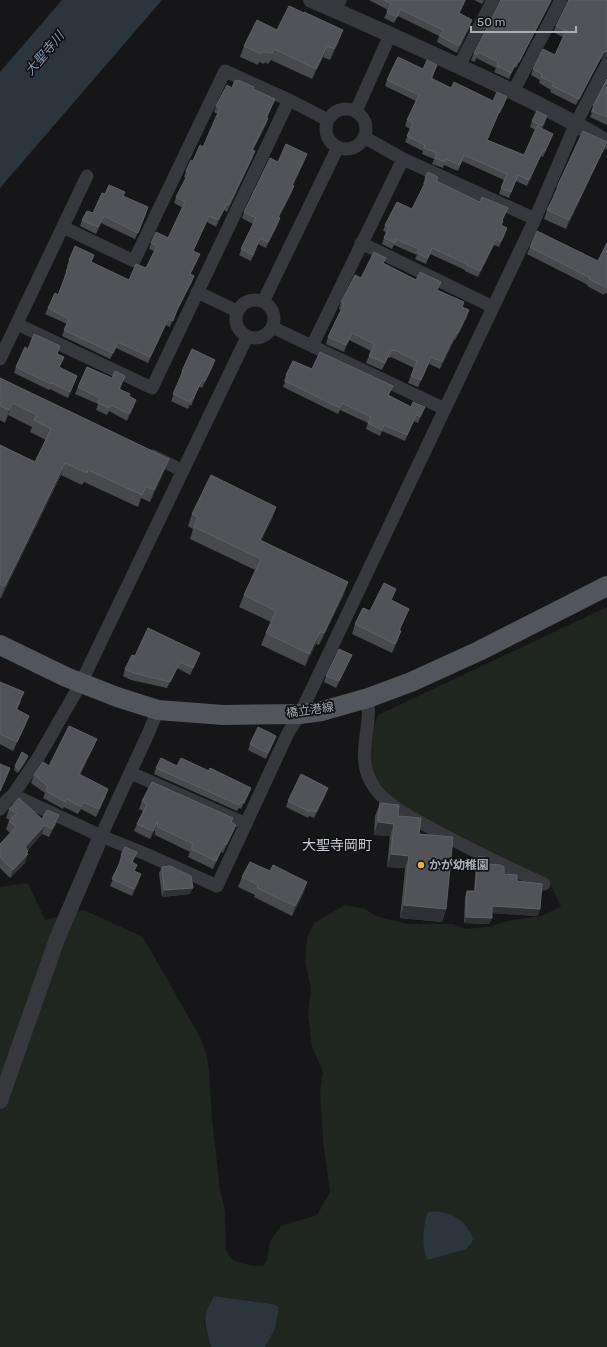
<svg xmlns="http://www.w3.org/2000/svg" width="607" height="1347" font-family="Rubik,'Noto Sans JP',sans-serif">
<rect width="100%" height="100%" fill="#161618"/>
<path fill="#1e261f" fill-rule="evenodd" d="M607,607V1347H265L275,1329L279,1307L273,1304L214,1296L204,1322L211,1347H0V887L28,883L45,920L84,910L143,937L200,1037L206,1053L209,1069L212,1118L220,1190L225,1211L226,1250L232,1259L237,1262L254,1266H263L267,1260L270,1241L281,1226L317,1215L330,1192L323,1141L320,1092L323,1072L312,1047L308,1014L311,988L305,962L307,938L314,923L345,905L365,909L376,916L407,924H453L466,929L488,927L508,921L542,916L561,906L548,880L416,814L393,799L371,773L369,748L372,733L378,715ZM428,1212C446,1210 457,1217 469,1229L463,1250L429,1260L426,1257L424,1234Z"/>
<path fill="#2c353c" d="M62,0H162L0,188V72Z
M428,1212C448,1209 468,1220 473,1240C470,1245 468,1248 463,1250L428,1260C421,1250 423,1223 428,1212Z
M214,1296L273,1304L279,1307L275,1329L265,1347H211C205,1323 201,1319 214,1296Z"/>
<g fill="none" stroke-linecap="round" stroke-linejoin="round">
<path stroke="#37383d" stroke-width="13" d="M335,10L340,0
M459,66L493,0
M513,92L561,0
M326 129a20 20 0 1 1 40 0a20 20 0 1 1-40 0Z
M356,111L390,35
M364,137L403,159L535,219
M63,227L134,261L225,71L289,100L328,120
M361,243L493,307
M197,292L237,311
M236 319a19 19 0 1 1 38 0a19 19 0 1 1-38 0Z
M263,302L338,147
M17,324L152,388L289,100
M272,327L445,409
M312,346L403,159
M0,359L87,176
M153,456L183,471
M368,698C368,705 369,713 368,720C366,740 360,761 370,780C382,805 416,820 440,833C474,851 509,868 544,884
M131,773L246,824
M13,795L101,836L148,855L217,886L288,733L300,714L535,219L576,123L607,64
M0,809L8,799L13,795L38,758L81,683L247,337
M101,836L148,734L158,710"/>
<path stroke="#37383d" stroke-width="16" d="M311,0C368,24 424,50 480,76C524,97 566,117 607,142
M0,1101L57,939L101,836"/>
<path stroke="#53555c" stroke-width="20" d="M0,645L66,677L117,697L158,710L223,715L300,714L322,711L368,698L411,682L479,651L607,586"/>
</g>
<path fill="#47494d" d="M369,0H466L459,14L472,20L470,27L457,53L437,42L439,36L398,16L394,23L384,18L388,10Z
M474,0H484L482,4Z
M501,0H552L516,68L514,67L509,79L494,72L496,68L476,58L475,62L471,60L474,53Z
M568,0H607V56L600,60L576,105L550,92L551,90L539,83L540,80L531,75L533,69L555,55L563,37L553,32L568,2Z
M277,30L339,41L330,60L323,57L312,79L271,60L268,64L265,62L264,64L259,62L258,65L240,57L244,46Z
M437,65L432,79L451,88L493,101L505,103L500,113H499L487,140L524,155L535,130L530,127L532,121L545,123L542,129L553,134L543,157L541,156L527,186L516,181L509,198L499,194L504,180L462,161L458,171L444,165L443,168L432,164L434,159L422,154L423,151L405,142L410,129L405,126L407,120L416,101L385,86L387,80Z
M607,79V125L590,117L592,113L591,112L593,106Z
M232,88L253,89L275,99L267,118H268L266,125L253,150V157L227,212L224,210L216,227L207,222L193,251L197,260L190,274L194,276L192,282L174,316L170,327L166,325L148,363L116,348L110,359L62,336L67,324L45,314L48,308L58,295L65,278L64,277L68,267L67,266L69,260L92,262L129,280L146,268L154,251L149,249L151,243L168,238L183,208L174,203L176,197L186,178L184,177L186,171L203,147L218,114L214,112L216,106Z
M607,142L603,151L566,229L544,219L547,210L554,197L553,196L557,187Z
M305,160L293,185L292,192L279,217L278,224L266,248L258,244L251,261L239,255L253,224L242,218L244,212L278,162Z
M425,178L436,181L480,202L508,208L502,221L501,225L507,228L505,234L499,247L494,245L478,277L465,271V270L430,254L426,264L415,259L417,255L394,245L392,249L382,244L386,232L383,231L385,225L412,209L424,184H423Z
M105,194L124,196L146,214L135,239L101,223L96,234L80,226L82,220L93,213Z
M607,243V294L605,293L604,295L587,286L588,285L527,254L530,247L598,261Z
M384,264L438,290L463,307L467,317L455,340H454L440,369L429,364L418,387L408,383L414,368L391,357L390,358L388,357L382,370L366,363L371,351L349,340L344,352L326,344L328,337L341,310L339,309L341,302L361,278Z
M28,349L57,354L64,357L59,368L77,376L68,398L50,389L49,390L14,373L16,367Z
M215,360L213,366L202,388L199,386L191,406L189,405L188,409L171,401L181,378L180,377L182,371Z
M312,369L393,386L388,396L422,413L418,423L414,421L405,441L382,431L380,436L366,429L368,423L340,410L338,414L283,387L285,382L284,381L286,375Z
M125,376L120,389L129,396L134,406L127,421L109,411L107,415L96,410L98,404L75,394L78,387L112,378Z
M0,378L164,471L150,502L141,498L138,507L84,482L82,485L61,475L1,598H0V445L35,462L46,440L30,432L32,427L8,415L5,423L0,420Z
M276,507L272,519L261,540L344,594L319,645L316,644L305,666L261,645L266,633L271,622L239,607L244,595L255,570L190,539L193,529L188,526L192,514Z
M392,600L409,609L405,618L400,630L398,640L392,653L352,634L355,624L370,611Z
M352,655L349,661L336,688L324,682L326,676Z
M135,656L197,660L190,675L177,668L167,688L131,680L123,676L125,669Z
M0,682L21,701L17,710L26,724L13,751L0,744Z
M276,736L266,759L248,750L250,744Z
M97,739L94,746L80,775L106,796L96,817L81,809L78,814L64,807L63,809L43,798L45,793L31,783L34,775Z
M27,760L18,773L14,770L15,766Z
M177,766L209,771L251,788L241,809L239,808L237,811L154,774L156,768Z
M326,794L314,818L309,816L308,818L286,807L288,801Z
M142,801L233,818L231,822L236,825L233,832L223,853L221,852L213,869L188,857L190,852L155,835V829L150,839L134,831L137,824L143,811L139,809Z
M380,803L398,816L419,834L446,909L442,922L400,918L405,868L387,867L390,836L374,835L375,816Z
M9,809L42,819L59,815L56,824L49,837L42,834L28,850V851L25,863L10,878L0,868V844L10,833L6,829L9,821L10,820L6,818Z
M137,852L132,863L137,865L134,871L139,881L132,896L110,886L120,862H119L121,855Z
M478,857L504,874L517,881L538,916L492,913V918L489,924L464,923L465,897L467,891H474L476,863Z
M162,867L190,894L162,897L159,873Z
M270,871L307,882L304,892L292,916L254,897L255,895L238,887L242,877Z"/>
<path fill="#2f3033" d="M465,0H466L456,20L459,13Z
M551,0H552L516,68L519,62Z
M472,20L470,27L457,53L459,46Z
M343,30L339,41L330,60L334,49Z
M327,46L323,57L312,79L316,69Z
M607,51L606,56L600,60L576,105L579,99L603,53Z
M547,116L545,123L540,133L542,126Z
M268,118L266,125L250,156L252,150Z
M607,142L603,151L566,229L569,220Z
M543,150L541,156L527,186L529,180Z
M255,151L253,157L227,212L229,205Z
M307,154L305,160L290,191L292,185Z
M294,186L292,192L276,223L278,217Z
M227,204L224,210L216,227L218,220Z
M209,216L207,222L190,257L193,251Z
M280,218L278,224L266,248L268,242Z
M496,239L494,245L478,277L480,271Z
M200,254L197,260L188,280L190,274Z
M194,276L192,282L174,316Z
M469,310L467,317L455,340L458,333Z
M168,319L166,325L148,363L150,357Z
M352,333L349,340L344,352L346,345Z
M456,333L454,340L440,369L442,362Z
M118,342L116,348L110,359L113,353Z
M431,357L429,364L418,387L421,380Z
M215,360L213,366L202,388L205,381Z
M77,376L75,382L68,398L70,392Z
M136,400L134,406L127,421L129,414Z
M13,403L8,415L5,423L9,410Z
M416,415L414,421L405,441L407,435Z
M169,459L164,471L150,502L154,490Z
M65,463L61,475L1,598L5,586Z
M276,507L272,519L256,552L260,540Z
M348,582L344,594L319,645L324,633Z
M401,631L398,640L392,653L395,644Z
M320,632L316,644L305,666L309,654Z
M29,716L26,724L13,751L17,742Z
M276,736L274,742L266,759L268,753Z
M97,739L94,746L76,782L79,774Z
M28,756L27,760L18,773L19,770Z
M10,768L8,775L0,792V791Z
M328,788L326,794L314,818L316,812Z
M108,789L106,796L96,817L99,809Z
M59,815L56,824L49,837L52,829Z
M157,822L155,829L150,839L153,831Z
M378,822L394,824L390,836L374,835Z
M45,825L42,834L22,856L25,847Z
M236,825L233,832L223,853L226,845Z
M224,844L221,852L213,869L216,861Z
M28,851L27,856L28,854L25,863L10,878L13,870Z
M391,854L409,856L405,868L387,867Z
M141,874L139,881L132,896L134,889Z
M307,882L304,892L292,916L295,906Z
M193,888L190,894L162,897L164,890Z
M404,905L446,909L442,922L400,918Z
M492,906L540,909L538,916L490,913Z
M466,917L492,918L489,924L464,923Z"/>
<path fill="#525359" stroke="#5f6168" d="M384,0H465L459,13L472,20L459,46L440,36L443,30L400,9L397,17L387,12L391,4Z
M501,0H551L519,62L517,61L511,73L497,66L498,62L479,52L477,55L474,53Z
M569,0H607V51L603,53L579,99L552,86L554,83L541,77L542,74L533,69L543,49L555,55L566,31L556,26Z
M289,6L304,13V12L343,30L334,49L327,46L316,69L274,49L272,53L269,52L268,53L263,51L261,54L244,46L257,20L277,30Z
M398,57L423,69L427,60L437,65L431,78L451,88L454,82L493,101L497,92L507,97L502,107H501L487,140L524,155L537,126L553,134L545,151L543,150L529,180L518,175L511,192L501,188L507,174L464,155L460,165L446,159L445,162L435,158L437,153L424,148L425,145L407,136L413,123L407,120L419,95L387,80Z
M607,79V117L592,111L594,107L593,106Z
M235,80L238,81V80L254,87L253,89L275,99L266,118H268L252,150L255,151L229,205L227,204L218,220L209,216L193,251L200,254L190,274L194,276L177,310L173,321L168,319L150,357L118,342L113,353L64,330L69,319L48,308L55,293L58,295L67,272L66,271L71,261L69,260L75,246L94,255L91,262L129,280L136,264L146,268L157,246L151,243L156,232L168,238L185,202L176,197L189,172L186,171L191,160L193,161L200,145L203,147L220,108L216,106L227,85L232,88Z
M537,111L547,116L542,126L532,121Z
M583,131L607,142L569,220L547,210L558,188L557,187Z
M286,144L307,154L292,185L294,186L278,217L280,218L268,242L260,238L253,255L241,249L256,218L244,212L270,158L278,162Z
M428,172L438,177L436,181L480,202L482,197L508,208L502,220L503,221L501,225L507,228L501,241L496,239L480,271L467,265V264L432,248L428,258L417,253L419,249L396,239L395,243L384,238L389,227L385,225L397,202L412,209L427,179L425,178Z
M109,185L125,192L123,196L148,207L138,233L104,216L98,227L82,220L87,211L93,213L102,193L105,194Z
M537,231L598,261L607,243V288L589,279L590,278L530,247Z
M374,252L386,258L383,263L416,280L420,272L441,282L437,290L464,302L462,307L469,310L458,333H456L442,362L431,357L421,380L411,376L417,361L394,350L393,351L391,350L385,363L369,356L374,344L352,333L346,345L328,337L344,304L341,302L355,275L361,278Z
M34,334L60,346L57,354L64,357L59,367L77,376L70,392L52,383L51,384L16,367L25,347L28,349Z
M192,349L215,360L205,381L202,380L193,399H192L190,402L173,394L183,371H182Z
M320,352L393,386L388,395L411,407L413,402L425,407L420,417L416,415L407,435L384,425L382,430L368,423L371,417L342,403L340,408L285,381L288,376L286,375L293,361L312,369Z
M87,367L112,378L115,371L125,376L119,389L130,394L129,396L136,400L129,414L111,405L109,408L98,403L100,398L78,387Z
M0,378L169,459L154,490L146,486L142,495L88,470L87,473L65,463L5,586L0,584V445L35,462L51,429L34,420L37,415L13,403L9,410L0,406V404L2,399L0,398Z
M211,475L276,507L260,540L348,582L324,633L320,632L309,654L266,633L276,611L244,595L261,559L194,527L198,517L192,514Z
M384,583L396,589L391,600L409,609L399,630L401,631L395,644L355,624L363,608L370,611Z
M148,628L200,653L193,668L180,662L170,682L134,673L125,669L132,655L135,656Z
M339,649L352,655L339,681L326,676Z
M0,682L24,692L16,709L29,716L17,742L0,734Z
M69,726L97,739L79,774L108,789L99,809L83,802L81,807L67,799L65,802L46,791L48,786L34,775L43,762L49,766Z
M258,727L276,736L268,753L250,744Z
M22,752L28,756L19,770L15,766Z
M161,758L177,766L181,758L209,771L210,768L251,788L244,803L241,802L239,805L156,768Z
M0,764L10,768L0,791Z
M301,774L328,788L316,812L311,810L310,812L288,801Z
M152,782L233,818L231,822L236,825L226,845L224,844L216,861L191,849L193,844L158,827L157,822L153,831L137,824L147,804L142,801Z
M19,798L42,819L47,810L59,815L52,829L45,825L25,847L28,851L26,853L28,854L13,870L0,857V844L16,827L9,821L17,813L9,809Z
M380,803L399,805L398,816L421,818L419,834L453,837L446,909L404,905L409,856L391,854L394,824L378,822Z
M125,847L137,852L132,862L137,865L134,871L141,874L134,889L112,879L123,856L121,855Z
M478,857H485L489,859L488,864L500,865L504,867V874L517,875V881L542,884L540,909L492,906V918L466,917L467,891H475Z
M250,862L270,871L273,865L307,882L295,906L257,888L258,885L242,877Z
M170,866L191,876L193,888L164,890L162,867Z"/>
<circle fill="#f2b134" stroke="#111113" stroke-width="1.5" cx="421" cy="865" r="4"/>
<g text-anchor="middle" stroke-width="3.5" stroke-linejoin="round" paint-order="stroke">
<g font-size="12" fill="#a8adb8" stroke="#111113">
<text transform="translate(310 710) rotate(-8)" y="4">橋立港線</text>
</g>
<g font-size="12" font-weight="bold" fill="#a8adb8" stroke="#111113" text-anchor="start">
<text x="429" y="869">かが幼稚園</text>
</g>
<g font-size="13" font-style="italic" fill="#7f9bb3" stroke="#111113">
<text transform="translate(44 53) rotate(-50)" y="5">大聖寺川</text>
</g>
<g font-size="14" fill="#c9ccd4" stroke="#111113">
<text x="337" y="850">大聖寺岡町</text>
</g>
</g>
<path d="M471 26v6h105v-6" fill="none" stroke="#a8adb8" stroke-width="2"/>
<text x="477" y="26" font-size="12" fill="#a8adb8" stroke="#111113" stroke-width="3" paint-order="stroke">50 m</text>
</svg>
